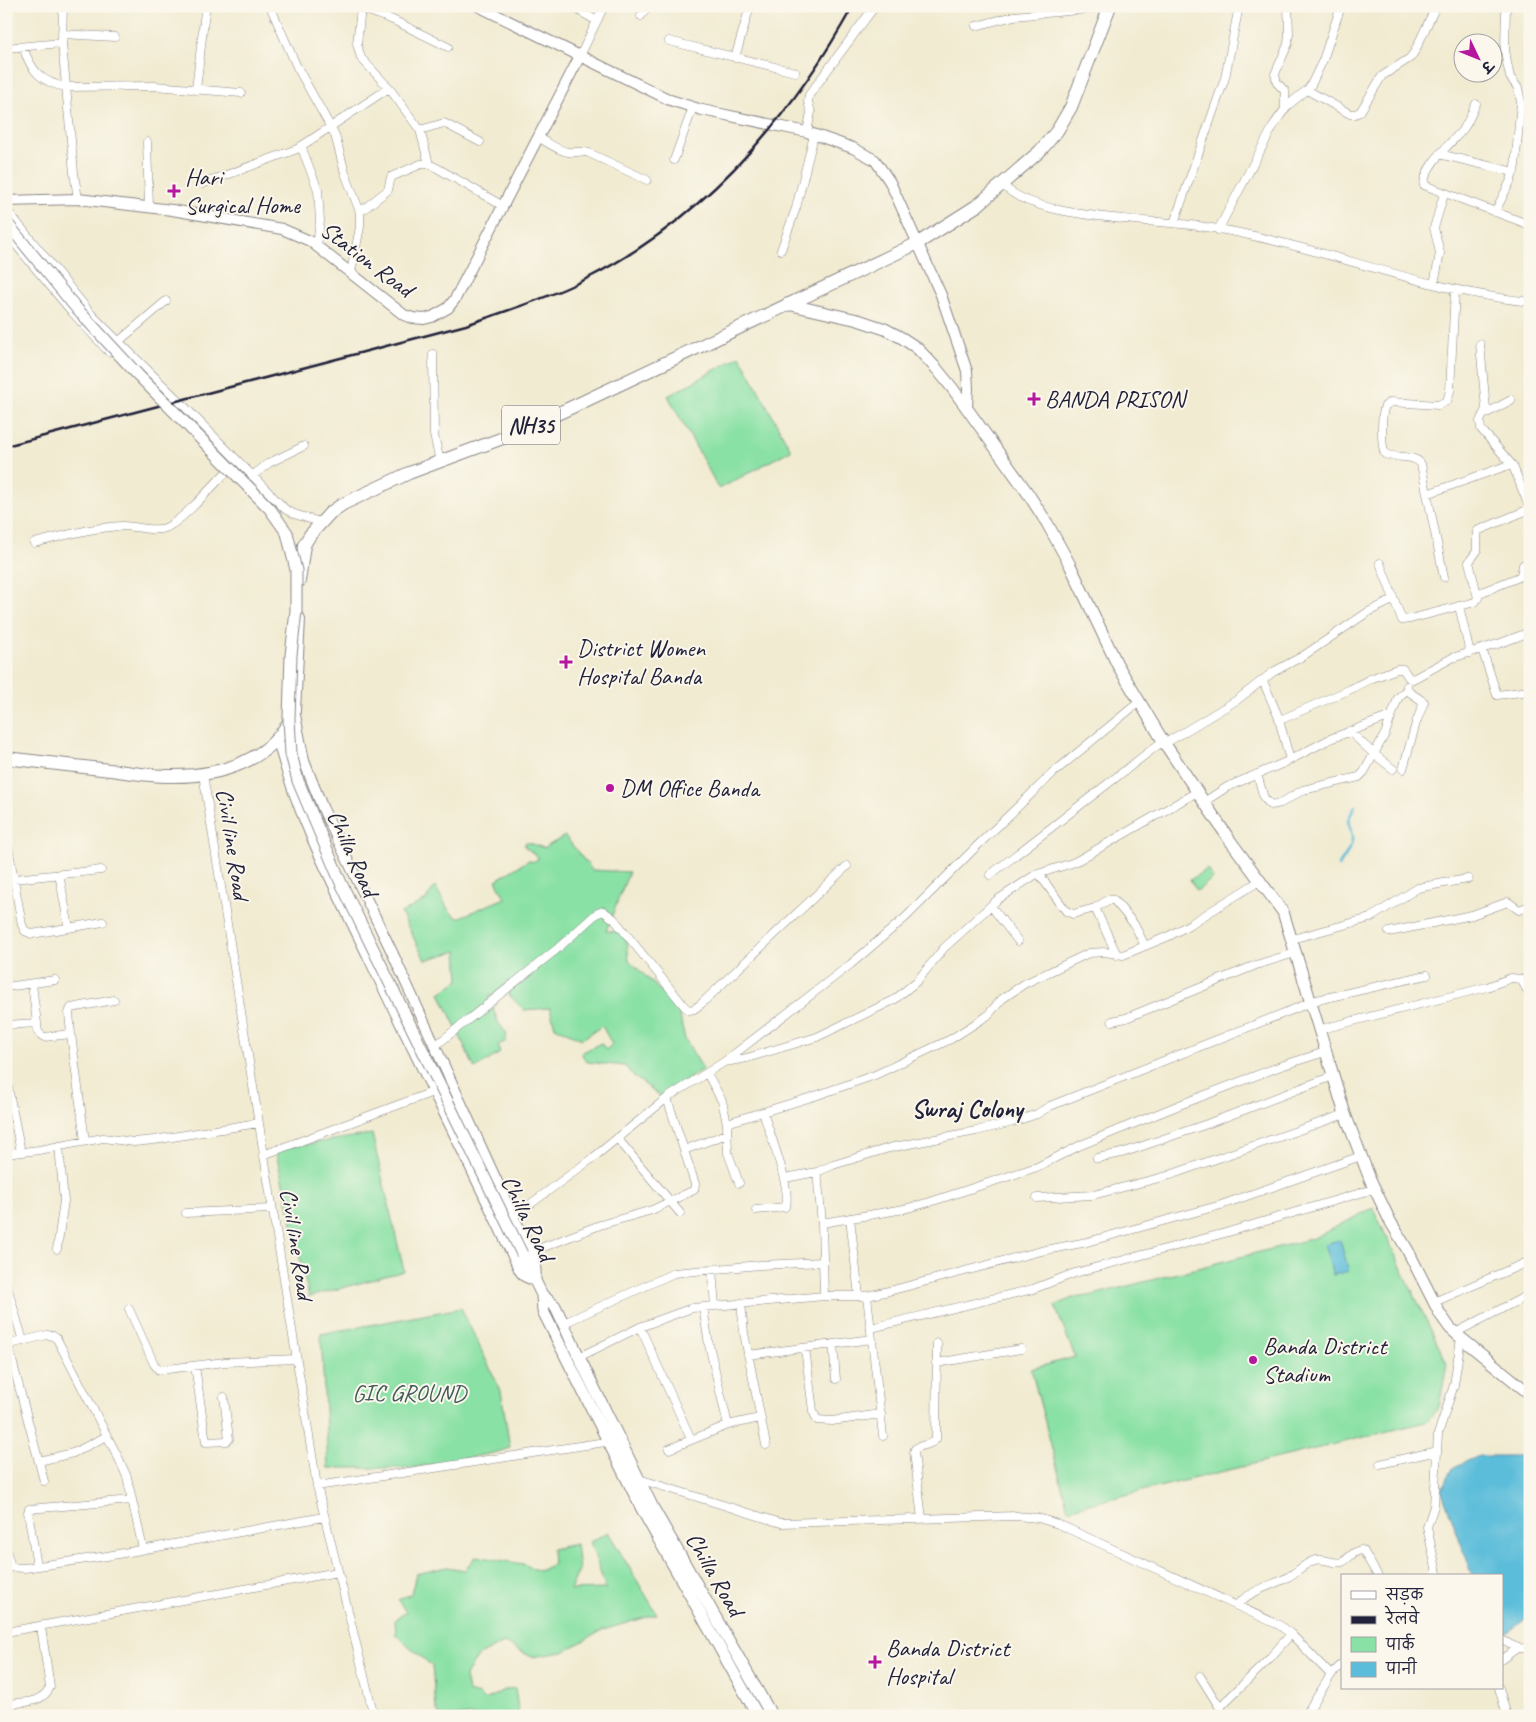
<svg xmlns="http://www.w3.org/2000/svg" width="1536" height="1722" font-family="Caveat,'Playpen Sans Deva',sans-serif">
<rect width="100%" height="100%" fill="#fbf7ec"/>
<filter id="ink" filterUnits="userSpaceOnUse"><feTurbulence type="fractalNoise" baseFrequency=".02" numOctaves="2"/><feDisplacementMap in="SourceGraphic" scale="10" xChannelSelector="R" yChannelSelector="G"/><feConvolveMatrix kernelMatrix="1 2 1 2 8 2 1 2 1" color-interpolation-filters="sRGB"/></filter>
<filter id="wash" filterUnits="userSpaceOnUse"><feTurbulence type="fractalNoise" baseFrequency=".0096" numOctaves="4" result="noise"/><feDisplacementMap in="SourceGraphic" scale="20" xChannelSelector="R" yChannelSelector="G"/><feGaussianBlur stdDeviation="1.12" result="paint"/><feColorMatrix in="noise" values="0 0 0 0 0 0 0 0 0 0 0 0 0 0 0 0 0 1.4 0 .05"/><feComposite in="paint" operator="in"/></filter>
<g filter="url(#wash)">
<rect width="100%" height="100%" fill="#f1ebd1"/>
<path fill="#8ae1a5" stroke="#568270" d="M740,356L791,450L719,489L668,396Z
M565,836L592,870L629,872L606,931L626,932L629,960L678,1008L685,1039L703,1069L662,1097L633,1076L625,1066L587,1062L581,1053L601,1043L606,1050L612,1044L602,1026L582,1039L555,1027L550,1008L524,1010L504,990L489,997L498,1022L507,1034L505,1042L498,1045L500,1053L475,1069L440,993L459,980L457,951L425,960L401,913L426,900L435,886L449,911L458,918L505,898L496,880L529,860L533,862L539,858L524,846L526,842L544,848Z
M1207,869L1213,878L1197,891L1190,880Z
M372,1134L404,1271L309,1297L275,1149Z
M1373,1208L1447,1364L1439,1407L1426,1422L1068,1509L1031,1369L1075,1357L1055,1306L1072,1298L1089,1296L1314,1238Z
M461,1308L501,1391L510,1448L494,1453L412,1468H328L321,1334Z
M608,1532L657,1614L603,1630L563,1652L532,1657L504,1643L479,1655L465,1676L468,1692L479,1695L484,1700L507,1689L515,1688L519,1716H440L436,1709L432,1666L396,1635L395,1620L406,1612L398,1600L411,1594L416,1574L447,1567L465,1570L476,1556L523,1564L539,1571L553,1564L552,1549L576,1544L579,1570L570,1590L606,1589L590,1542Z"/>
<path fill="#5cbdda" stroke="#3f708a" d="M1340,1240L1349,1271L1333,1275L1324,1244Z
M1479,1456H1530V1615L1504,1636L1502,1635V1576H1473L1441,1489L1454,1467Z"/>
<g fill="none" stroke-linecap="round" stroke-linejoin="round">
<path stroke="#5cbdda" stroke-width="2.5" d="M1338,866C1342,861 1352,847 1352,840C1353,835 1349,826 1348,820L1355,806"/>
</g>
</g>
<g filter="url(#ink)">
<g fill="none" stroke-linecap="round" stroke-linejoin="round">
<g stroke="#8a8686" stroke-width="9">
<path id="minor" d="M63,6L62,43L74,173L78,199
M270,6L297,67L335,135L345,173L360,212V227L351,272
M356,6L393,20L448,47
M571,6L597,21
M806,6L809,8
M361,8L357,44L361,58L389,88L420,130L429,164
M641,16L648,6
M976,26L1014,16L1110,7
M62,34L115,37
M669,41L795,72
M23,47C31,71 42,83 66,87L155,86L241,93
M6,48L62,43
M580,56L604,6
M735,58L750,6
M196,90L205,11
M1307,90L1350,114H1355L1360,112L1382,76L1410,58L1415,51L1436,6
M1476,104C1472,112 1469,121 1464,128C1452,143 1424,165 1424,185L1530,225
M1285,109V91L1277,83L1275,74L1288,44L1289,33L1288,6
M420,130L444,123L480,142
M807,132L811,112L808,102L809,95L875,6
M538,137C547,142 558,151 568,152C576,153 580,150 589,153L647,180
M147,142L149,207
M301,146L318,190L320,221L317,246
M1439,154L1514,172
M674,160L693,107
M202,184L297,149L389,88
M1003,185C1029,213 1106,217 1144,221C1179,223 1215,227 1249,235C1343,255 1434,292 1530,302
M6,209L92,315L183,405L285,509L294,514L320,522
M360,212L388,190L391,177L421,164H429L437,168L503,206
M1495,212L1511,180L1515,166L1521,102L1518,88L1510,77L1507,63L1505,49L1506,6
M1174,223L1225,78L1239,6
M1218,230L1275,123L1288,105L1307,90L1311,85L1323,60L1341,6
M6,233L72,312L109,352
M781,250L796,208L814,135
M1434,284L1440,253L1434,228L1444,194
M118,342L166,301
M1480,344L1486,409L1480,421L1481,429L1513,466
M433,354L434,435L440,462
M1485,414L1511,400
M252,476L269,463L304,446
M34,543C63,536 93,527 123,526C136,526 153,532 165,528C183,521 218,480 232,466
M1380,563L1402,620L1410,619L1475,602L1478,598L1469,562L1477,551V531L1530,509L1513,466H1506L1427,494
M1444,577L1421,464C1414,454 1396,459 1385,454C1381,446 1381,414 1385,406L1391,402L1438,405L1447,401L1450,391L1455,290
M1477,594L1519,577L1521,575L1523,565L1530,560
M1459,606L1470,653
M1482,649L1497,695L1530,691
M1263,681L1278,716L1290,760
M1280,720L1351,689L1370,679L1397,669H1403L1409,678L1413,679L1452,658L1501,643L1530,632
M1349,731L1374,754L1393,769
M1164,744L1237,700L1273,672L1303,656L1368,612L1393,600
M1403,769L1416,723L1424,702L1408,691L1407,686
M203,774L317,1486L374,1716
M1257,774L1264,798L1271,805L1281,803L1303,790L1359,777L1364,772L1385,734L1398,698L1407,689
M1204,802L1227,787L1286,762L1330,739L1391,716
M6,835L22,925L25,931L32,934L103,922
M59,874L69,928
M1039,874L1066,911L1073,914L1095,908L1108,900H1114L1134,924L1145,946
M990,875L1163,741
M14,879L101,870
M991,906L1018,941
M1095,908L1117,955
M1389,932L1472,915L1505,903L1508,902L1519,910L1530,906
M1292,939L1370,918L1418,888L1444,883L1468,879
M32,984L37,1023
M6,987L55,980
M1112,1021L1126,1018L1256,965L1295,953
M6,1025L37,1023C37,1030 38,1034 44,1037L71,1034L85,1141
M1318,1030L1487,987L1511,978L1521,979L1530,996
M71,1034L69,1013L71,1008L114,1000
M435,1046L557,949L596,914L603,911L614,919L685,1007L689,1010L694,1009L701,1004L847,866
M725,1062L747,1058L817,1037L894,1000L917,981L944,948L997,900L1035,875L1075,862L1197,792
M707,1073L722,1101L727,1123L728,1153L739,1183
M6,1078L21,1152
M727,1123L815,1096L875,1075L951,1039L987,1016L1002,999L1024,984L1089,953L1105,952L1123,955L1169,936L1192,923L1261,880
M617,1138L680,1213
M684,1150L727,1134
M6,1154L39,1150L103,1138L134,1142L154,1140L258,1123
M263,1155L433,1092
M1097,1158L1122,1153L1207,1124L1333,1076
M817,1172L822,1223L824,1296
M785,1178L817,1172L833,1165L889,1148L976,1131L1013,1122L1037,1114L1050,1106L1317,1000L1427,975
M1037,1198L1093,1195L1167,1176L1345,1114
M756,1210L785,1207C794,1194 768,1129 763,1112
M186,1213L272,1209
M513,1217L594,1157L667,1098
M850,1218L859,1296
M822,1223L904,1209L930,1202L1037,1167L1081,1145L1182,1104L1281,1066L1325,1052
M57,1249L64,1201L59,1146
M531,1252L600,1225L652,1210L694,1190L695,1184L667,1098L724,1062L851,964L906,917L977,846L1053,773L1139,702
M712,1270L715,1306
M6,1283L23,1341
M867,1296L883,1436
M1434,1302L1530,1261
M741,1303L744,1333L766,1445
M703,1307L709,1345L728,1425
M129,1309L154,1364L159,1370L225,1362L297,1359
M564,1323L674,1273L760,1265L823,1262
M640,1327L691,1439
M871,1328L1033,1289L1075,1273L1225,1233L1374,1189
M1455,1333L1530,1294
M833,1344L836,1379
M6,1345L47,1335L53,1336L57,1339L119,1459L127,1477L143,1549
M8,1345L44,1481
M805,1348L813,1411L817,1420L832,1421L881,1414
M748,1355L872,1339
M579,1357L640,1327L692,1308L824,1296H867L889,1291L1041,1251L1087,1242L1221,1205L1361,1156
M936,1363L1021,1349
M195,1366L206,1442L227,1441L229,1439L224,1397
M669,1449L728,1425L760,1418
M39,1461L73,1453L107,1436
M1380,1464L1437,1451
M639,1479L781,1523L1016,1516L1038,1518L1058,1524L1279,1625L1291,1634L1331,1675
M317,1486L612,1441
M922,1519L914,1452L915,1449C921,1444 931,1446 936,1439L937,1343
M6,1550L11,1567
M37,1566L28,1512L29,1509L132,1500
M6,1567L25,1568L107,1556L324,1517
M1437,1573L1427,1527L1434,1506L1438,1434L1454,1385L1461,1338
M1237,1605C1251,1590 1271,1586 1288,1577C1297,1572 1305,1563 1315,1560C1324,1557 1333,1565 1342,1562C1349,1559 1353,1551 1361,1550L1364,1552L1378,1576
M6,1632L338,1572
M1502,1640C1512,1645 1519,1651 1530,1647
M1502,1659L1517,1648
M1200,1676L1225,1716
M1499,1688L1507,1716
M6,1704C23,1702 42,1704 50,1687L41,1627
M1220,1707L1269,1659L1291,1634
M1305,1716L1331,1675L1342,1664"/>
</g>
<g stroke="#8a8686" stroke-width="12">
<path id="tertiary" d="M478,6L670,100L702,110L807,132L853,148L875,160L890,182L941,295L967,371L968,388L967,407
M6,201L78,199L172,210L282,229L310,241L404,315L413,318L424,319L432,317L448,308L455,299L580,56
M278,740C297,817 335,887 369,958C419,1063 471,1166 520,1271L524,1276L535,1281C539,1258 524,1237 513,1217L392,952L323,809L304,761L294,710"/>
</g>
<g stroke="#8a8686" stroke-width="13">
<path id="secondary" d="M787,304L858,320L885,329L902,338L917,348L936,368L953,389L1027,492L1047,523L1070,565L1117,664L1163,741L1229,839L1283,912L1345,1114L1370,1179L1390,1221L1407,1249L1440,1314L1450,1328L1461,1338L1530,1394
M522,1254L542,1295L555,1306L579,1357L653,1508L772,1716
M542,1295L543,1311L644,1513L758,1716"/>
</g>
<g stroke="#8a8686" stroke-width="14">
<path id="trunk" d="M299,581L304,545L310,535L330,513L343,504L409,473L503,438L570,408L918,243L978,205L1040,151L1057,131L1071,107L1110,6
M6,758C38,762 69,765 101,769C123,771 146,776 169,776C218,777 276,761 294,710L299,619"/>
</g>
<use href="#minor" stroke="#fff" stroke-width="8"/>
<use href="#tertiary" stroke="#fff" stroke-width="10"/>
<use href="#secondary" stroke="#fff" stroke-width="11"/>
<use href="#trunk" stroke="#fff" stroke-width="12"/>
<path stroke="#22223b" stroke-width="2.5" d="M6,446L466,325C506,311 548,298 586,279C703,220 790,119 853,6"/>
<g stroke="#8a8686" stroke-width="13" stroke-linecap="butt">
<path id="secondary-bridge" d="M6,222L77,309L138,375L270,509L287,533L296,570V611L291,655L289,719L291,754L298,781L341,883L522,1254"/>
</g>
<use href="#secondary-bridge" stroke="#fff" stroke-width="11"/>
</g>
</g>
<g fill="#b5179e" stroke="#fbf7ec" stroke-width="2">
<path d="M171.5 183.5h5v5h5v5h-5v5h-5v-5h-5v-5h5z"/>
<path d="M1031.5 391.5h5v5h5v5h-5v5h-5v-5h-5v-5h5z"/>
<path d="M563.5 654.5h5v5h5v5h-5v5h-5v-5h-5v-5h5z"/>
<circle cx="610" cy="788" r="5"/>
<circle cx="1253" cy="1360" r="5"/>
<path d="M872.5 1654.5h5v5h5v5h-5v5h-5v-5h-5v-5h5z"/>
</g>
<g text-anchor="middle" stroke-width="4" stroke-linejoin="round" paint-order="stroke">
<rect fill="#fbf7ec" stroke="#636270" stroke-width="1" x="502" y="405.5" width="58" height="39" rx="4"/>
<g font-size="22" font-weight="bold" fill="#22223b">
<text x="531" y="433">NH35</text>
</g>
<g font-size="24" fill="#22223b" stroke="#fbf7ec" text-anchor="start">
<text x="185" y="185">Hari<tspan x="185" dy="28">Surgical Home</tspan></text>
<text x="1045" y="407">BANDA PRISON</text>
<text x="577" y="656">District Women<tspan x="577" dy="28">Hospital Banda</tspan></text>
<text x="620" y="796">DM Office Banda</text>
<text x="1263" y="1354">Banda District<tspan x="1263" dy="28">Stadium</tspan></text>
<text x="886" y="1656">Banda District<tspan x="886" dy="28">Hospital</tspan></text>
</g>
<g font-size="24" fill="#22223b" stroke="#fbf7ec">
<text transform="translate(367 259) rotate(37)" y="8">Station Road</text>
<text transform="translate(233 844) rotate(81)" y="8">Civil line Road</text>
<text transform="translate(353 853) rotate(66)" y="8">Chilla Road</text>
<text transform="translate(528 1218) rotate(64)" y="8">Chilla Road</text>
<text transform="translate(297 1244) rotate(81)" y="8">Civil line Road</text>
<text transform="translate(715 1574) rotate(60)" y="8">Chilla Road</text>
</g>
<g font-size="24" fill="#415b5b" stroke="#fbf7ec">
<text x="409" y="1401">GIC GROUND</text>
</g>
<g font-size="25" font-weight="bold" fill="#22223b" stroke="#fbf7ec">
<text x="967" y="1117">Swraj Colony</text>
</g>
</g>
<rect width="1536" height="1722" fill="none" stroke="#fbf7ec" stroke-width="25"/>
<rect x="1341" y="1574" width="162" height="115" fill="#fbf7ec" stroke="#a4a2a5"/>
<rect x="1351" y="1591" width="25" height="8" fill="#ffffff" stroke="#a4a2a5"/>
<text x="1386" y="1600" font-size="15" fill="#22223b">सड़क</text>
<rect x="1351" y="1616" width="25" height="8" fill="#22223b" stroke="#a4a2a5"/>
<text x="1386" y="1624" font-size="15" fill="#22223b">रेलवे</text>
<rect x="1351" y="1637" width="25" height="15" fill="#8ae1a5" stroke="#a4a2a5"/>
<text x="1386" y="1650" font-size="15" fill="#22223b">पार्क</text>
<rect x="1351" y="1662" width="25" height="15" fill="#5cbdda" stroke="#a4a2a5"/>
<text x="1386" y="1674" font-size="15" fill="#22223b">पानी</text>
<g transform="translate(1478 58) rotate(133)"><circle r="24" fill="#fbf7ec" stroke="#a4a2a5"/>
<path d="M0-4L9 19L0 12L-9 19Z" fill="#b5179e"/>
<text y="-8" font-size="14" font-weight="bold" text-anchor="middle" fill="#22223b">उ</text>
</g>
</svg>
